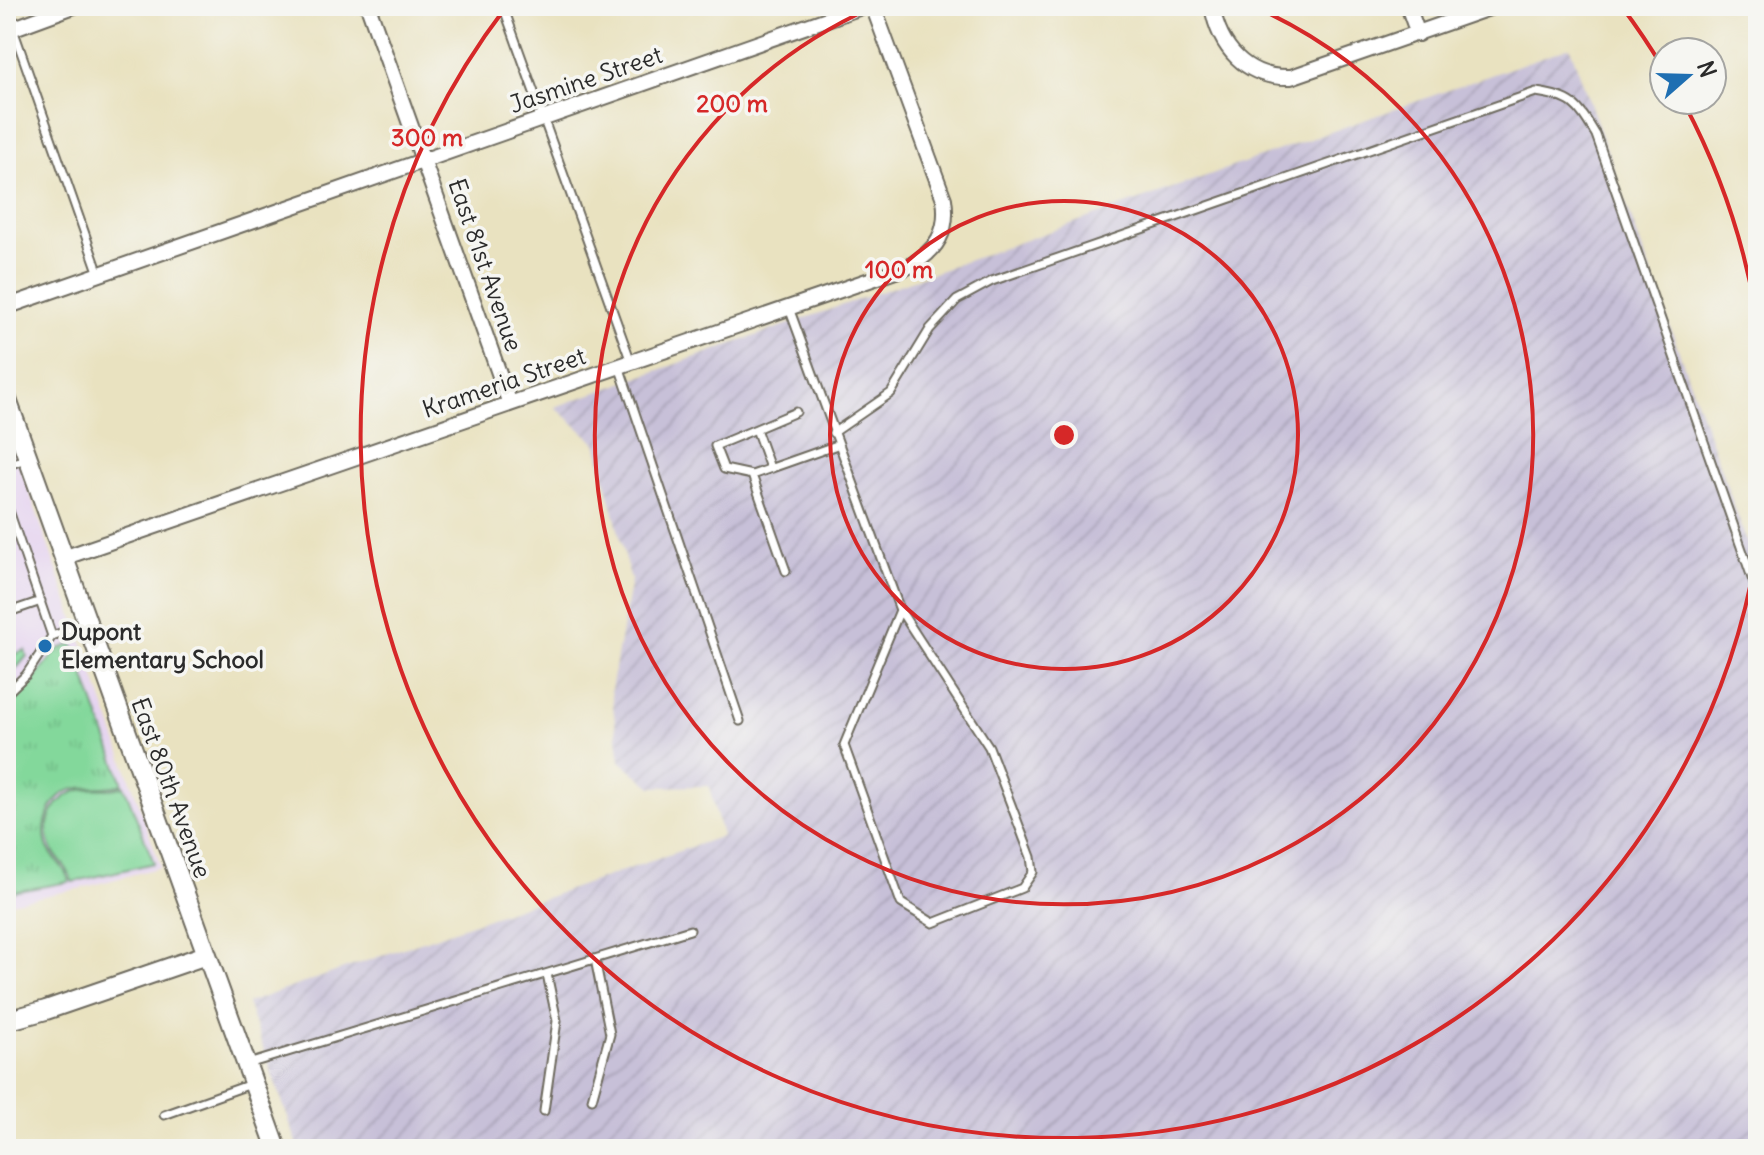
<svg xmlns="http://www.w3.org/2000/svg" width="1764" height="1155" font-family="Delius,sans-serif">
<defs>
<pattern id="industrial-furrows" width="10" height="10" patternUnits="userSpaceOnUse" patternTransform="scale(2)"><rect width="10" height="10" fill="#c7c0d8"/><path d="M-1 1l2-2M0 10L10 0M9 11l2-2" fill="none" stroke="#aba5ba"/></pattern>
<pattern id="grass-tufts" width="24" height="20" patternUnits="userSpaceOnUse" patternTransform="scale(2)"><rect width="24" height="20" fill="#83d89b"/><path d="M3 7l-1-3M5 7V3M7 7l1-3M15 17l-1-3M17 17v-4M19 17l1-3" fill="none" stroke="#71ba86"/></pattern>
</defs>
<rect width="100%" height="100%" fill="#f6f6f2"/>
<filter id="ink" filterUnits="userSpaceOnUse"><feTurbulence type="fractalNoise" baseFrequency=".0125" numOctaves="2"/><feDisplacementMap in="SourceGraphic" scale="16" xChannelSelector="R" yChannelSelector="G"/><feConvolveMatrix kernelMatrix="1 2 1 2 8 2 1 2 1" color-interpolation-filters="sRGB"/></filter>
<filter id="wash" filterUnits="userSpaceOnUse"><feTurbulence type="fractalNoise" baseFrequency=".006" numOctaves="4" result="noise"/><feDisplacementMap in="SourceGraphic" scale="32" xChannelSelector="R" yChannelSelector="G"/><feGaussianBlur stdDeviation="1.8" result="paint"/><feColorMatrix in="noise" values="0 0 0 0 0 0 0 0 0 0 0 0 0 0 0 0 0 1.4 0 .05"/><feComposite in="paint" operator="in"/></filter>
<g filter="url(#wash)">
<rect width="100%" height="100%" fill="#e9e2c0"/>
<path fill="#e5d3f0" d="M6,425L161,867L82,888L6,904Z"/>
<path fill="url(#industrial-furrows)" d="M1570,47L1758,573V1149H299L247,1003L722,836L709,786L652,787L620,761L611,690L631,580L596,443L555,407Z"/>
<path fill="url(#grass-tufts)" stroke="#578263" stroke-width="2" d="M73,644L123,784C98,793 66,777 51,808C45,820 43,832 47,845C52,860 67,867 69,882L6,893V708L19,698L58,649Z
M25,650L27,656L6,681V658Z"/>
<path fill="#83d89b" stroke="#578263" stroke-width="2" d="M124,786L154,863L72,882C68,863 55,861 50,844C41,818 59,792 87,789C102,787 108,792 124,786Z"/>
</g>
<g filter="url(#ink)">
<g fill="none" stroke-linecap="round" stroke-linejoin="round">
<g stroke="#6e6b5f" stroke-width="11">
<path id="lane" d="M503,6L631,362
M13,29L99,274
M789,308L900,610L844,745L901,903L933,923L1022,888L1033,872L1031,857L989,747L900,610
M619,366L740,721
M833,433L891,393L930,329L957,300L992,281L1536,92C1573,97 1577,104 1596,135L1758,595
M6,466L25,459
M770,468L756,429L796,412
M752,475L724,469L715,446L756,429
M6,502L52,636L86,624
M786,571L752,475L837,445
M6,613L41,601
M6,694L26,675L52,636
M248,1064L690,930
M592,1099L610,1034L595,959
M544,1111L557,1021L547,974
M164,1115L251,1084"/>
</g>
<g stroke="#6e6b5f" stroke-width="18">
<path id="street" d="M368,6L510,404
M1212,6C1219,47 1246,79 1291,77L1495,6
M1408,6L1418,34
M6,31L74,6
M6,307L864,6
M63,558L910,266C937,250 949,231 944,199L873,6"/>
</g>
<g stroke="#6e6b5f" stroke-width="22">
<path id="secondary" d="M6,397L277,1149
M6,1021L46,1010L206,955"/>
</g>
<use href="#lane" stroke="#fff" stroke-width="7"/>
<use href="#street" stroke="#fff" stroke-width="14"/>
<use href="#secondary" stroke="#fff" stroke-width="18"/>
</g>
</g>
<g fill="none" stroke="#d62828" stroke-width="4">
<circle cx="1064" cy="435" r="234"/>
<path d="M1255 7A469 469 0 1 1 873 7"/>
<path d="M1757 551A703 703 0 1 1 506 7M1622 7A703 703 0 0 1 1663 68M1685 105A703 703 0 0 1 1757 319"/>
</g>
<circle fill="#1f6fb2" stroke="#f6f6f2" stroke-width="3" cx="45" cy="646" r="8"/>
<g text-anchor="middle" stroke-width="7" stroke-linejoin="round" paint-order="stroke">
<g font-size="24" fill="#2b2b2b" stroke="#f6f6f2">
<text transform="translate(586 80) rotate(-19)" y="8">Jasmine Street</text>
<text transform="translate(485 265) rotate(71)" y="8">East 81st Avenue</text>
<text transform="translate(504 383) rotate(-19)" y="8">Krameria Street</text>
<text transform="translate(171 788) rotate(70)" y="8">East 80th Avenue</text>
</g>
<g font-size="24" font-weight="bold" fill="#2b2b2b" stroke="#f6f6f2" text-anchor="start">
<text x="61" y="640">Dupont<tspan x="61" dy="28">Elementary School</tspan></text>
</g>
</g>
<circle cx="1064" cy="435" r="12" fill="#d62828" stroke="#f6f6f2" stroke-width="4"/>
<g font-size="24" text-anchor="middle" font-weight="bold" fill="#d62828" stroke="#f6f6f2" stroke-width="7" stroke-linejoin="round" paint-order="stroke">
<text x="732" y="112">200 m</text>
<text x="427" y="146">300 m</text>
<text x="899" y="278">100 m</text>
</g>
<rect width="1764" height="1155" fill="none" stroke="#f6f6f2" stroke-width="32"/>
<g transform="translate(1688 76) rotate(70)"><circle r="38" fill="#f6f6f2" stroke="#a5a5a2" stroke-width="2"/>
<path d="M0-6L14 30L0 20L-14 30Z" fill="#1f6fb2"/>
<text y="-12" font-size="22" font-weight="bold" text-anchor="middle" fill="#2b2b2b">N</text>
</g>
</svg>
